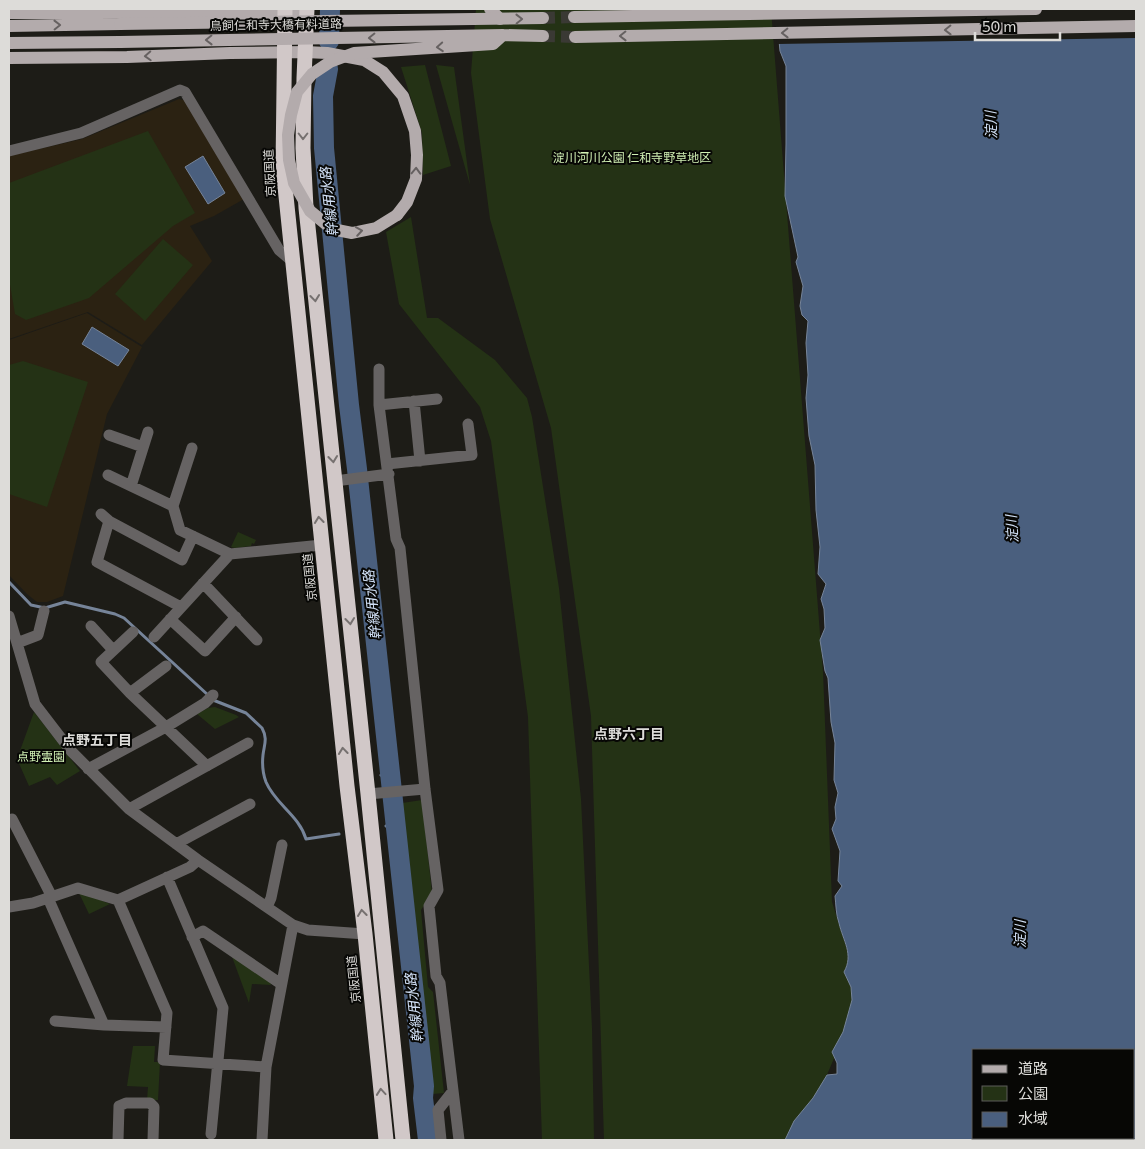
<svg xmlns="http://www.w3.org/2000/svg" width="1145" height="1149" font-family="Commissioner,'Noto Sans JP',sans-serif">
<rect width="100%" height="100%" fill="#1d1c17"/>
<path fill="#2b2212" d="M179,99L187,101L244,199L214,216L190,226L212,261L142,345L88,312L9,339V156L82,139Z
M87,313L142,347L107,414L63,596L47,602H37L27,594L9,575V340Z"/>
<path fill="#243215" d="M476,9H771L823,672L832,902L848,952L853,1014L823,1084L785,1140H604L591,716L551,428L490,219L471,73Z
M425,65L451,166L423,175L422,133L401,67Z
M436,65L454,67L470,185Z
M148,131L195,213L173,226L89,298L26,320L15,314L9,279V183Z
M411,217L427,318H438L495,360L527,398L532,417L559,588L581,799L592,1028L594,1140H542L528,717L491,441L480,407L399,304L386,232Z
M163,239L193,265L145,321L115,294Z
M23,361L88,382L47,507L9,494V365Z
M238,532L256,540L254,544L252,543L251,546L235,548L231,547Z
M215,707L236,715L239,717L215,729L197,714L208,708Z
M34,712L80,771L57,785L50,777L29,786L17,759Z
M422,800L432,893L421,910L428,987L433,992L444,1093L433,1094L402,803Z
M78,891L110,904L89,914Z
M231,954L270,982L271,985L252,984L249,1003Z
M133,1046H155L154,1062H160L158,1100H147L148,1087L127,1086Z"/>
<path fill="#4a5f7e" stroke="#768499" fill-rule="evenodd" d="M776,9H1136V1140H785L794,1121L813,1098L827,1075L837,1074V1063L832,1052L843,1032L852,1000L851,987L844,972C854,954 843,941 839,923C836,915 836,905 835,896L842,886L838,881L840,851L832,829L836,819L835,807L838,793L834,780L835,743L831,722L828,678L825,671L820,640L825,628L824,609L821,599L826,584L818,574L820,547L816,510L815,465L809,436L806,398L808,375L806,343L808,321L802,315L800,306L803,286L796,262L798,257L785,196L786,144V66L780,51ZM974,1050H1134V1138H974Z
M203,156L225,193L208,204L185,167Z
M92,327L129,350L118,366L82,344Z"/>
<path fill="#1d1c17" d="M773,9H1136V38L777,44Z"/>
<g fill="none" stroke-linecap="round" stroke-linejoin="round">
<path stroke="#768499" stroke-width="3" d="M9,582L31,605L45,608L65,602L115,614L124,618L208,695
M213,700L246,713L262,728C268,739 264,745 263,755C262,764 263,774 266,782C275,804 299,815 306,839L339,834
M381,775L391,779
M386,826L396,824"/>
<path stroke="#4a5f7e" stroke-width="20" d="M329,41L330,9
M328,69L323,96L324,148L349,405L357,469L424,1086L423,1098L428,1140"/>
<path stroke="#3a3934" stroke-width="12" stroke-dasharray="12 6" stroke-linecap="butt" d="M543,18L574,17
M543,36L575,37"/>
<path stroke="#666363" stroke-width="11" d="M9,151L81,133L180,90L185,92L279,250L292,261
M379,369V405L396,539L400,548L425,789L438,890L429,906L436,976L440,983L459,1140
M414,401L420,461
M379,405L437,399
M109,435L143,447
M192,448L173,506L180,530L230,554L322,545
M387,464L472,455L468,424
M108,475L173,506
M335,481L389,474
M131,486L148,432
M101,514L109,521L182,560L193,536
M109,521L97,562L181,607
M203,583L257,640
M9,616L35,704L71,751L129,809L198,860L293,925L308,930L365,934
M170,619L205,651L236,617
M91,626L113,650
M133,632L101,662L130,693L207,766
M154,637L230,554
M17,643L38,635L44,611
M130,693L166,666
M88,769L166,727L205,703L213,695
M368,794L425,789
M129,809L248,743
M12,819L52,897
M176,844L250,804
M198,860L190,867L118,900L167,1013L163,1060L266,1067
M167,877L223,1008L211,1134
M48,898L104,1025
M9,907L33,903L78,888L118,900
M267,907L271,898L282,845
M192,937L203,931L281,984
M55,1021L104,1025L166,1027
M118,1140L119,1106L126,1103H150L154,1107L153,1140
M262,1140L266,1067L293,925
M441,1140L438,1110L453,1091"/>
<path stroke="#b3abac" stroke-width="12" d="M490,9L500,19
M9,13L307,12
M574,17L1036,9
M9,26L120,24
M575,37L1136,26
M9,43L120,42
M9,58L127,57L230,53L305,52L327,53L364,60L383,72L403,96L415,131L417,155L416,179L407,202L397,215"/>
<path stroke="#d1c8c8" stroke-width="15" d="M285,9L283,167L347,786L365,934L386,1140
M307,9L304,78L303,148L306,208L368,794L403,1140"/>
<path stroke="#b3abac" stroke-width="12" d="M120,24L543,18
M120,42L503,35L543,36
M397,215L376,228L352,233L332,229L310,211L294,183L289,160L288,135L291,115L297,92L312,74L330,62L354,53L493,44L503,35"/>
</g>
<defs><path id="oneway-chevron" d="M-2-3.5L2.5 0L-2 3.5" fill="none" stroke-width="1.6" stroke-linecap="round" stroke-linejoin="round" transform="scale(1.25)"/></defs>
<g stroke="#666161">
<use href="#oneway-chevron" transform="translate(519 19) rotate(-1)"/>
<use href="#oneway-chevron" transform="translate(57 25) rotate(-1)"/>
<use href="#oneway-chevron" transform="translate(948 30) rotate(179)"/>
<use href="#oneway-chevron" transform="translate(785 33) rotate(179)"/>
<use href="#oneway-chevron" transform="translate(623 36) rotate(179)"/>
<use href="#oneway-chevron" transform="translate(372 38) rotate(179)"/>
<use href="#oneway-chevron" transform="translate(209 40) rotate(179)"/>
<use href="#oneway-chevron" transform="translate(440 47) rotate(176)"/>
<use href="#oneway-chevron" transform="translate(148 56) rotate(177)"/>
<use href="#oneway-chevron" transform="translate(416 171) rotate(-88)"/>
<use href="#oneway-chevron" transform="translate(359 231) rotate(-9)"/>
</g>
<g stroke="#767170">
<use href="#oneway-chevron" transform="translate(303 136) rotate(90)"/>
<use href="#oneway-chevron" transform="translate(315 298) rotate(84)"/>
<use href="#oneway-chevron" transform="translate(333 459) rotate(84)"/>
<use href="#oneway-chevron" transform="translate(319 520) rotate(-96)"/>
<use href="#oneway-chevron" transform="translate(350 621) rotate(84)"/>
<use href="#oneway-chevron" transform="translate(343 751) rotate(-96)"/>
<use href="#oneway-chevron" transform="translate(362 913) rotate(-97)"/>
<use href="#oneway-chevron" transform="translate(381 1092) rotate(-95)"/>
</g>
<g text-anchor="middle" stroke-width="4" stroke-linejoin="round" paint-order="stroke">
<g font-size="12" fill="#dddcd9" stroke="#070705">
<text transform="translate(276 25) rotate(-1)" y="4">鳥飼仁和寺大橋有料道路</text>
<text transform="translate(270 173) rotate(-93)" y="4">京阪国道</text>
<text transform="translate(310 577) rotate(-96)" y="4">京阪国道</text>
<text transform="translate(354 979) rotate(-96)" y="4">京阪国道</text>
</g>
<g font-size="12" fill="#d1f0b4" stroke="#070705">
<text x="632" y="162">淀川河川公園 仁和寺野草地区</text>
<text x="41" y="761">点野霊園</text>
</g>
<g font-size="14" font-style="italic" fill="#d1e0f6" stroke="#070705">
<text transform="translate(991 125) rotate(-92)" y="5">淀川</text>
<text transform="translate(329 202) rotate(-96)" y="5">幹線用水路</text>
<text transform="translate(1012 529) rotate(-94)" y="5">淀川</text>
<text transform="translate(372 605) rotate(-96)" y="5">幹線用水路</text>
<text transform="translate(1020 934) rotate(-90)" y="5">淀川</text>
<text transform="translate(414 1008) rotate(-96)" y="5">幹線用水路</text>
</g>
<g font-size="14" font-weight="bold" fill="#dddcd9" stroke="#070705">
<text x="629" y="739">点野六丁目</text>
<text x="97" y="745">点野五丁目</text>
</g>
</g>
<rect width="1145" height="1149" fill="none" stroke="#dddcd9" stroke-width="20"/>
<rect x="972" y="1049" width="162" height="90" fill="#070705" stroke="#5d5c5a"/>
<rect x="982" y="1065" width="25" height="8" fill="#b3abac" stroke="#5d5c5a"/>
<text x="1018" y="1074" font-size="15" fill="#dddcd9">道路</text>
<rect x="982" y="1086" width="25" height="15" fill="#243215" stroke="#5d5c5a"/>
<text x="1018" y="1099" font-size="15" fill="#dddcd9">公園</text>
<rect x="982" y="1112" width="25" height="15" fill="#4a5f7e" stroke="#5d5c5a"/>
<text x="1018" y="1124" font-size="15" fill="#dddcd9">水域</text>
<path d="M975 32v8h85v-8" fill="none" stroke="#dddcd9" stroke-width="2.5"/>
<text x="982" y="32" font-size="15" fill="#dddcd9" stroke="#070705" stroke-width="4" paint-order="stroke">50 m</text>
</svg>
